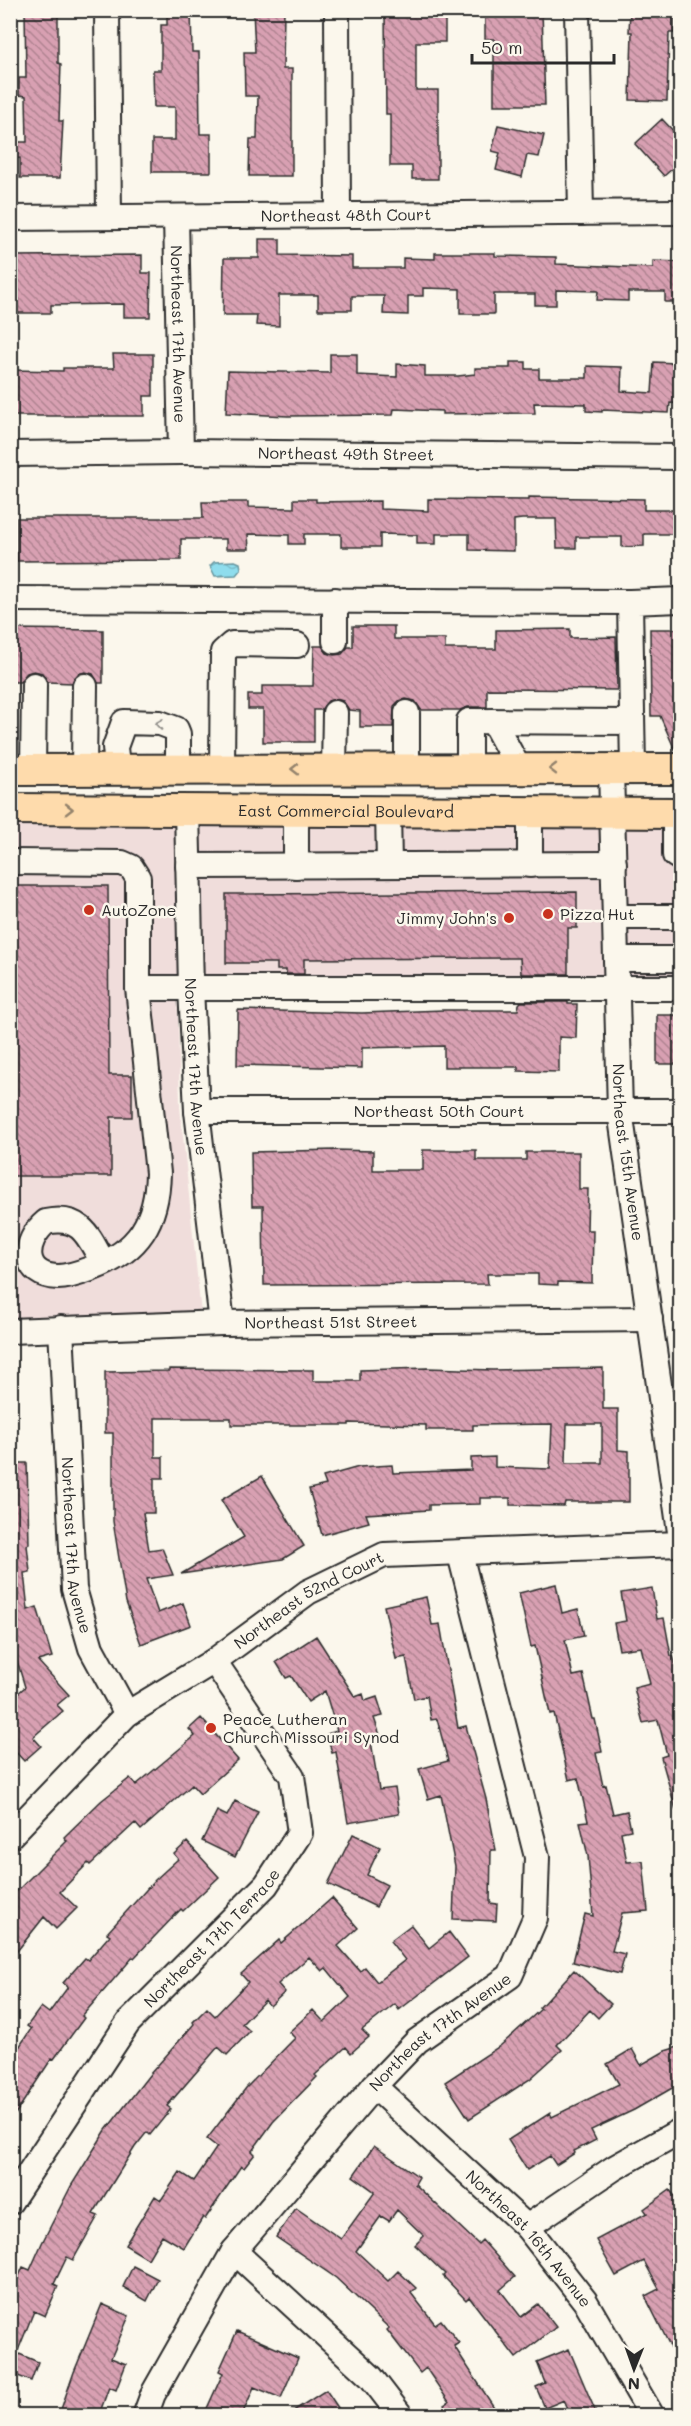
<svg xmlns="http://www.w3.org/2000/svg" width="691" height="2426" font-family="Mali,sans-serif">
<defs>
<pattern id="water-waves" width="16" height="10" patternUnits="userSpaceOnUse" patternTransform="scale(1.5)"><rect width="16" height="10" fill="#8fdded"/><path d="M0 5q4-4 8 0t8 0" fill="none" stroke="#7cbecb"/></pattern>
<pattern id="building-back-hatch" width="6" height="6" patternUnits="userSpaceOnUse" patternTransform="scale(1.5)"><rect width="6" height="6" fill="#d8a0b2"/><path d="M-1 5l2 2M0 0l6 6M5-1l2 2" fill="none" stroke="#af8391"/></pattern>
</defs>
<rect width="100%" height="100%" fill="#fbf7ec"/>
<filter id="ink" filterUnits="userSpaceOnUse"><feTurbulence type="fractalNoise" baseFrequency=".0167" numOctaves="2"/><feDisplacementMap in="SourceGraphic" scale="12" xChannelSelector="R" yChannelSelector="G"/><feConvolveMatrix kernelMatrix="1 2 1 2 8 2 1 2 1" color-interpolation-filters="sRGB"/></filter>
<g filter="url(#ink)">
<path fill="#f0dddb" d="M10,820L680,821V1000H629L604,979L177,978L180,1107L201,1314L11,1323Z"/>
<path fill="url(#water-waves)" stroke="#67969f" stroke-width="1.5" d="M235,561L240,563L241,569L236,575L215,576L210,566L214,562Z"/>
<path fill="url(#building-back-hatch)" stroke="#2b2b2b" stroke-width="1.5" fill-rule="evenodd" d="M25,10H58V63L61,64L59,121H63L60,178H20V158L12,159V142H27L26,96L19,95V78H26Z
M167,10H191L192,52H199L200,134H211V172H152V140H175V107H154L153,70H161V25H167Z
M253,10H284L283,69H292V176H249L250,139H257L258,96H245L244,52H255Z
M385,10H445V42H416V90H438V179H412V166H390V114H386Z
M485,10H542L545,105H494V39H485Z
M674,10V33H669L667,101L630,100L632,32H629L630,11Z
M662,119L681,139V161L664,176L635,144Z
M498,125L544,135L539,157L527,155L522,177L496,170L500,153L492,151Z
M259,239H280V255L352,256V268H403V258L435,259V253H495V256L556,257V264L653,268V261L681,262V302H665V292H628V301L597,300L598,291L556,290V305H535V294H494V314H460V289L423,288V296H408V315L383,314L384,296H352V310H318V295H279V326L256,325L257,315H223L224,258H259Z
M142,255V273H151L150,317H124V304L51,305V313H10V256Z
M113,354H153V396H144V416H11V370L63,371V368H114Z
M330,354H357V375L397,377V364L425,366V376H458L475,374V368H510V362H526V369H539V378H587V366L622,367L621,391L652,393L654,362L676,363V377H681V404L670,403L669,413L602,410V412L586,411V404L534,403L535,413L442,414V411L394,409L393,415L288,416L226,413L228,371L330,373Z
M529,497L644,499V510H681V534H644V546L622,547V537H576V548H557L556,519H522L514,520V551L469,550V534H436V544H417V535L380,534V547H341V534H304V544H289V535L248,534L249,549H226V539H181V560L17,561V518H203L202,502H248V507L294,508V499H316V502L380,501V509L428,511V499L529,500Z
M353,626H394V639H445V649H496V630L570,629V638L616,637L617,690L487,689V707H468L460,710H421L415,701L406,699L399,701L394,706L393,727H360V711L349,710L343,701L335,699L328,701L321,710H314V742H263V709H248V695H262V686H313L314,646H322L327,653L334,655L342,654L348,647H353Z
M10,629L103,630V683H98L93,674L85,672L78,674L72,683L48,682L42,673L34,671L27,673L20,682H10Z
M650,629H681V752H676L660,716H651Z
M10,886H108L109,1075H132V1117H111V1176H10Z
M577,892V928H568V974H521L520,958L304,959V974H286V970H277V963H226V894Z
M521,1002H568V1004H577L576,1038L559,1037V1072L518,1071V1067H444V1046L362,1048V1068L237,1065L238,1010L362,1013L444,1010H518L519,1004Z
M657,1015H681V1064H657Z
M335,1150L373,1151V1170H423V1150H476V1160H526V1152H579V1189H588L587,1230H593L592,1283L558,1282V1285L538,1284V1274H487L488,1284L264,1285L263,1206H252L251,1152Z
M427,1368L493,1370L603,1368V1409H618V1450L629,1451V1502H565L564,1506L510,1505V1498H480V1504L429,1505V1510L366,1514L369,1522L322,1535L309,1489L326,1485L323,1477L359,1467L392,1465L393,1473L471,1470V1458L495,1457V1467L550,1469L552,1424L473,1425V1430H426V1425L349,1423V1425H231V1418H155V1457H163V1478H154V1513H143L149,1550L162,1548L173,1575L146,1579L158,1613L183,1603L191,1625L141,1644L126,1602L113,1521V1433H105V1372L169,1371V1369L313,1370V1381H360V1370ZM567,1424H602V1463H566Z
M10,1463H27L29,1544L27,1545L30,1572L24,1573L28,1610L37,1607L52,1657L38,1661L69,1695L57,1705L63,1711L33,1737L41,1746L24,1761L10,1746V1700L25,1687L10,1638Z
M262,1476L304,1546L283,1559L181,1574L244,1537L221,1500Z
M556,1584L562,1613L578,1609L584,1636L565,1640L573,1676L583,1674L593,1719H595L602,1752L596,1753L603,1786L606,1785L613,1814L627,1811L631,1830L621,1832L627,1862L643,1861L648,1911L622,1913L612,1951L625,1954L620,1974L573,1962L585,1914L593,1916L588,1856L580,1822L588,1821L578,1778L569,1780L554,1713L550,1714L535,1646L531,1647L519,1593Z
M652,1588L657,1619L664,1618L671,1656H673L681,1684V1809L676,1810L661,1757L667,1755L658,1720L643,1723L634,1688L650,1684L641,1647L619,1650L614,1623L626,1621L621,1593Z
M426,1597L432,1625L440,1624L458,1728L466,1726L486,1799L496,1850H491L490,1903L497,1904L496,1921L453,1919L455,1866L441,1795L428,1799L419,1769L448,1761L437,1719L431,1720L427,1696L414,1699L406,1657L396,1659L384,1606Z
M316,1636L355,1697L363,1694L365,1701L377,1697L383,1716L374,1718L381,1738L371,1741L379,1790L395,1788L399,1814L348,1823L336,1752L332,1753L327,1734L337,1731L325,1691L308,1702L291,1676L286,1678L276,1662Z
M201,1718L238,1760L200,1794L192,1785L141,1830L135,1823L90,1865L88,1863L60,1892L77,1908L56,1929L44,1917L10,1960V1898L67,1841L64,1837L101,1801L130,1778L136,1785L195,1736L189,1729Z
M235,1801L258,1812L235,1857L202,1841L217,1811L227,1816Z
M353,1834L380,1847L367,1875L387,1885L376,1907L328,1884Z
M187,1842L219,1877L183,1911L181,1909L134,1958L133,1957L82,2016L84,2018L54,2059L52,2058L10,2122V2061L31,2029L27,2026L41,2007L49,2013L68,1987L63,1983L85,1958L88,1960L110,1935L107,1933L155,1880L178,1859L174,1854Z
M332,1898L358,1928L338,1946L360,1971L365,1967L377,1982L405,1960L390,1941L411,1925L429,1948L449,1932L468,1957L399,2010L395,2004L362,2030L369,2037L351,2053L346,2047L315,2075L317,2077L273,2122L252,2151L255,2154L244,2168L241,2166L205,2219L203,2217L184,2248L162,2235L148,2259L125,2245L155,2196L161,2200L180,2172L194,2181L217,2147L207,2139L246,2088L295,2038L289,2032L313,2010L324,2022L350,1997L326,1968L322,1971L309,1957L278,1984L285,1992L270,2006L265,2000L242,2024L250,2031L227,2055L218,2047L167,2106L171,2109L150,2135L147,2132L135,2147L93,2214L98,2216L73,2260L67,2257L54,2284L58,2286L45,2316L34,2311L17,2353L38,2362L31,2381L10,2373V2296L23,2267L30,2270L42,2243L71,2186L106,2130L150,2074L194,2024L193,2022L207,2008L215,2016L248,1982L241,1974L279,1940L281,1943Z
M574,1970L611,2004L598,2018L590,2010L557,2045L562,2050L530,2079L469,2119L445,2082L500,2046L541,2009L539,2008Z
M681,2046V2083L634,2110L591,2130L596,2140L574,2151L575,2153L556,2165L550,2156L527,2170L508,2140L550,2113L552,2117L619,2084L607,2064L632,2049L641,2065L665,2051Z
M374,2146L419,2177L415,2184L478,2244L482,2240L515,2277L500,2290L521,2317L538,2304L556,2327L516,2358L469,2297L466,2300L443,2276L445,2274L415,2245L424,2236L397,2210L389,2221L381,2216L356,2251L388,2281L398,2271L416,2288L411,2293L435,2324L441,2320L459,2343L454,2346L499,2415H451L444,2405L449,2402L426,2368L420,2373L387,2330L389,2328L336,2278L276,2237L296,2208L341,2239L375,2192L353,2176Z
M670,2190L681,2205V2252L670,2259L681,2280V2368L645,2296L659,2289L644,2261L616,2276L596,2240L647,2213L644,2209Z
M133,2266L158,2279L147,2301L123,2287Z
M102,2304L129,2316L111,2358L126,2364L116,2390L109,2387L99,2415H59L74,2372Z
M237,2331L298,2358L281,2398L254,2387L242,2415H204L223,2373L219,2371Z
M569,2349L597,2415H571L564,2400L545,2408L536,2387L545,2383L537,2362Z
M326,2390L343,2415H287Z"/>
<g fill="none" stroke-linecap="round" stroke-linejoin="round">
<g stroke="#2b2b2b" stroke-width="28">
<g id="minor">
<path d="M107,10L109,217"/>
<path d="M337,10L338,215"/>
<path d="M577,10L581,213"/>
<path id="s1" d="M176,217L181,452"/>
<path id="s2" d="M10,218L680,212"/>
<path id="s3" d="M10,454L181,452L680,457"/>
<path d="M10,599L630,602"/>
<path d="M335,641V600"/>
<path d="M493,721L519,769"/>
<path d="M84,769L85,686"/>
<path d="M117,769L115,747L124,722L160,723L176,729L178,734V769"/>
<path d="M222,769L223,652L232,644L297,645"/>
<path d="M334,769L335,713"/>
<path d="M407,769V713"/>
<path d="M469,769V721L632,722"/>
<path id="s4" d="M611,769L620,1111L680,1532"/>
<path d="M633,769L630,602L680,600"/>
<path d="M33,770L34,685"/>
<path id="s5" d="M187,809L191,988L197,1111L222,1323"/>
<path d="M296,809V866"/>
<path d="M388,810L389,865"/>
<path d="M675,813V855L680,858"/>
<path d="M10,862L122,863L131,867L138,878V988H680"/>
<path d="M530,865V811"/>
<path d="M188,866L614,864"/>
<path d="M615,917H680"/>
<path d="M616,959H680"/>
<path id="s6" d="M197,1111H680"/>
<path d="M103,1263C89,1237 81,1214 46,1222C22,1242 22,1276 58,1277C70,1277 82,1272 93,1268C139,1251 157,1221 158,1173L138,988"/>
<path id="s7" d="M61,1328L74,1589L91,1648L127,1714"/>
<path id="s8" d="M10,1331L222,1323L650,1319"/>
<path id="s9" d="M10,1836L127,1714L214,1661L308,1592L384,1555L680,1544"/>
<path id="s10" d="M374,2086L527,2227L585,2301L652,2416"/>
<path id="s11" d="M10,2202L128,2023L266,1885L300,1833L292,1776L214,1661"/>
<path d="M527,2227L614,2168L680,2131"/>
<path d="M234,2251L371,2377L401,2416"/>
<path id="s12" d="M145,2416L153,2394L234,2251L374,2086L417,2041L510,1976L535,1918L537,1857L460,1554"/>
</g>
</g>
<g stroke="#2b2b2b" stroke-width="34">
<g id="major">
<path d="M10,770L680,769"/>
<path id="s13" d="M10,809L680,813"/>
</g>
</g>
<use href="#minor" stroke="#fbf7ec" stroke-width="24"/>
<use href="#major" stroke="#fedbac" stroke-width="30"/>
</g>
<defs><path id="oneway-chevron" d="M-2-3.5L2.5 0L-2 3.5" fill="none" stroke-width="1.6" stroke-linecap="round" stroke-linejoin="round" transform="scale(1.5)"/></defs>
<use stroke="#93918c" href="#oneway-chevron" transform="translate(159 724) rotate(-172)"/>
<g stroke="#94836c">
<use href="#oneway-chevron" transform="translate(295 769) rotate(180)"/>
<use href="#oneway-chevron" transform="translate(553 769) rotate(180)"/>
<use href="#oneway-chevron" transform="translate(69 809)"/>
</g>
</g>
<g fill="#c8321e" stroke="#fbf7ec" stroke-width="2">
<circle cx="89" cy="910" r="6"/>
<circle cx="548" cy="914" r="6"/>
<circle cx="509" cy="918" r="6"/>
<circle cx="211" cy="1728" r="6"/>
</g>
<g text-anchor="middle" stroke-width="5" stroke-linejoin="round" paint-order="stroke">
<g font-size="16" fill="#2b2b2b" stroke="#fbf7ec">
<text dy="6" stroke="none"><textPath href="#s2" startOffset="336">Northeast 48th Court</textPath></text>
<text dy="6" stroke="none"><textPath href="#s1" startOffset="117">Northeast 17th Avenue</textPath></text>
<text dy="6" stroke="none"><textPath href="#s3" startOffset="336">Northeast 49th Street</textPath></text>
<text dy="6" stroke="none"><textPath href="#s13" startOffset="336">East Commercial Boulevard</textPath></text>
<text dy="6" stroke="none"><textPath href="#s5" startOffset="258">Northeast 17th Avenue</textPath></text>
<text dy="6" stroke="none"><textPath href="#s6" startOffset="242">Northeast 50th Court</textPath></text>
<text dy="6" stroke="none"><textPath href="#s4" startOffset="384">Northeast 15th Avenue</textPath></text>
<text dy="6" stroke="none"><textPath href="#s8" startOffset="321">Northeast 51st Street</textPath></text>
<text dy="6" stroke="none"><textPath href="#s7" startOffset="218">Northeast 17th Avenue</textPath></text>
<text dy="6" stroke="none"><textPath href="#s9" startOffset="384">Northeast 52nd Court</textPath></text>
<text dy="6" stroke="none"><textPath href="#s11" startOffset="334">Northeast 17th Terrace</textPath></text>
<text dy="6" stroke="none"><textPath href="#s12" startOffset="490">Northeast 17th Avenue</textPath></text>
<text dy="6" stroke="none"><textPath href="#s10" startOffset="218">Northeast 16th Avenue</textPath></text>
</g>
<g font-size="16" fill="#2b2b2b" stroke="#fbf7ec" text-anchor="start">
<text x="101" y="916">AutoZone</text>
<text x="560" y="920">Pizza Hut</text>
<text x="497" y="924" text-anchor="end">Jimmy John's</text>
<text x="223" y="1725">Peace Lutheran<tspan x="223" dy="18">Church Missouri Synod</tspan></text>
</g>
</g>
<rect width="691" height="2426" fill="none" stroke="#fbf7ec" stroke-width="36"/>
<rect x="18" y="18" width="655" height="2390" fill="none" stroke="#2b2b2b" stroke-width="2" filter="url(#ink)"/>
<g transform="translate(634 2369) rotate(181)" stroke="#fbf7ec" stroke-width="4.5" paint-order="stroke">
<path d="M0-4.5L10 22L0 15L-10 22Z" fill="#2b2b2b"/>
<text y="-9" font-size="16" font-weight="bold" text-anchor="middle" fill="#2b2b2b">N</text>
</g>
<path d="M472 54v9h142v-9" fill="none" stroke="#2b2b2b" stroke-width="3"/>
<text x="481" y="54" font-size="18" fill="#2b2b2b" stroke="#fbf7ec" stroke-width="4.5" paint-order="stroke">50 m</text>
</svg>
